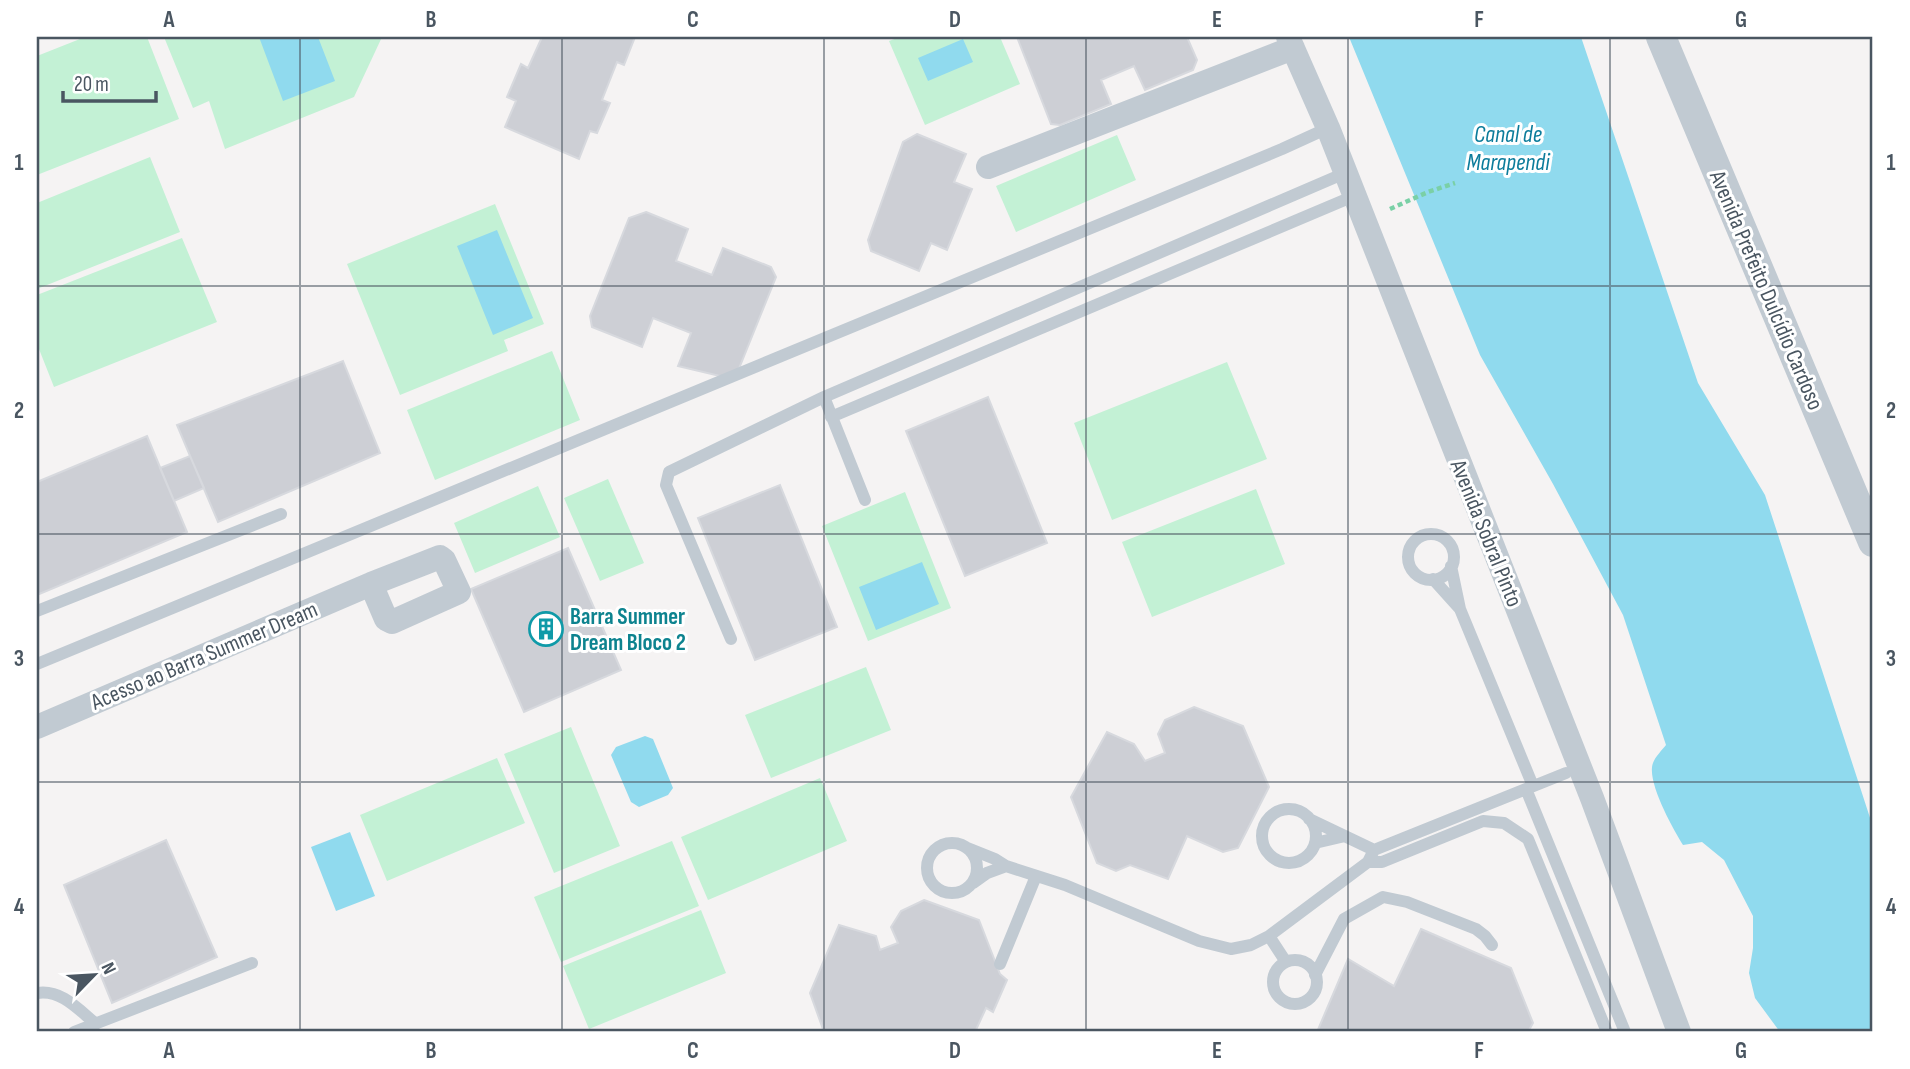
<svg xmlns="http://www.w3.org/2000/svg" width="1910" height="1069" font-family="'Sofia Sans Condensed',sans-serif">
<rect width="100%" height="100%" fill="#f5f3f3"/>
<path fill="#c3f1d5" d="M85,37H147L179,119L37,175V56Z
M164,37H382L354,97L225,149L209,101L193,108Z
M900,37H1000L1020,84L925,125L889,41Z
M1117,135L1136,180L1016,232L996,186Z
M150,157L180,232L37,289V203Z
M495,204L544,324L504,340L508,351L400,395L347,264Z
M182,238L217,322L54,387L37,344V295Z
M552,351L580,420L435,480L407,410Z
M1227,362L1267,459L1112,520L1074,423Z
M608,479L644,563L600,581L564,498Z
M538,486L560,537L475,573L454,523Z
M1256,489L1285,564L1152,617L1122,542Z
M905,492L951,608L868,641L822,526Z
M866,667L891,730L771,778L745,715Z
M571,727L620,846L554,873L504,754Z
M497,758L525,823L387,881L360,815Z
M820,778L847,841L708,900L681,837Z
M672,841L699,906L561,962L534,897Z
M701,910L726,973L589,1029L563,966Z"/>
<path fill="#90daee" d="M259,37H318L335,81L283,101Z
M1349,37H1581L1698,383L1765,495L1873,827V1032H1780L1755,998L1749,973L1753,948V916L1724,860L1702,842L1683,845C1673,829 1646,781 1653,763C1655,757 1662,750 1666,745L1623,615L1553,484L1480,355Z
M963,39L973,62L928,81L918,58Z
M497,230L533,318L493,335L457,246Z
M922,562L939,604L876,630L859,587Z
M645,736L653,739L673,788L668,795L639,807L631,802L611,755L616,747Z
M350,832L375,896L336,911L311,847Z"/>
<path fill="#cdcfd5" stroke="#d7d9de" stroke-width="2" d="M542,37H635L624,65L617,62L602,100L610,103L597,133L590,131L579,159L505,127L516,101L507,97L521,64L528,68Z
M1017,37H1187L1197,60L1193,70L1145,90L1134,66L1101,80L1111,104L1060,125L1051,124Z
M917,134L966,154L954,182L972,189L947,250L931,243L919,271L871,251L868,240L903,142Z
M646,212L688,229L676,261L712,275L723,248L771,267L776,277L738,371L724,377L678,366L691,333L653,318L642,347L592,327L590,316L629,218Z
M343,361L380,453L218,522L177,425Z
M988,397L1047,543L965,576L906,431Z
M147,436L187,532L37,595V482Z
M190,456L204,488L174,501L160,468Z
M780,485L837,627L755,660L698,518Z
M568,548L621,670L524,712L471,589Z
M1194,707L1243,726L1269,787L1238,848L1223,852L1187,836L1168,879L1130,865L1116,871L1097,863L1071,797L1107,732L1134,744L1145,761L1165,753L1158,734L1165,720Z
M166,840L217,957L112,1003L64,885Z
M924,900L979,920L1000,974L1007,980L993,1012L986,1008L975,1032H824L810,993L839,925L876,936L880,950L898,943L891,927L901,911Z
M1421,929L1511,968L1533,1023L1528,1032H1317L1348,959L1394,986Z"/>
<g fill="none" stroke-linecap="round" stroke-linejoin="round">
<path stroke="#7ad0a6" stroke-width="4.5" stroke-dasharray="5 3.5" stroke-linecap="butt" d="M1390,209L1428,192L1455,183"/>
<path stroke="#c1cad2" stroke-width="12" d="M831,417L1354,196
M865,500L824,397L1345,173
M1408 557a23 23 0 1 1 46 0a23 23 0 1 1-46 0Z
M1433,579L1460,609L1451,566
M1460,609L1533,786
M37,611L281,514
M731,639L666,485L669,472L824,397
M37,664L1282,149L1328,128
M1526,789L1625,1032
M1262 836a27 27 0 1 1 54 0a27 27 0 1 1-54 0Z
M1309,819L1374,850
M1315,843L1345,836
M927 868a25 25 0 1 1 50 0a25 25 0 1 1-50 0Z
M965,847L995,859L1006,866L1065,885L1199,941L1231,949L1251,945L1269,936L1368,862L1374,850L1566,773
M1368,862H1382L1483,821L1504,823L1528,839L1607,1032
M973,883L987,873L1006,866
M1269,936L1286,962
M1273 982a22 22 0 1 1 44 0a22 22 0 1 1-44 0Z
M1000,964L1036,876
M1315,975L1344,919L1383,897L1407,902L1476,929L1485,936L1492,945
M37,993C61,989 78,1009 96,1024
M74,1032L252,963"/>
<path stroke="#c1cad2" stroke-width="24" d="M1288,37L1328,128L1592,798L1679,1032
M988,167L1293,48
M37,727L371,584L440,557L444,560L459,592L392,622L386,619L371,584"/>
<path stroke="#c1cad2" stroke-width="30" d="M1661,37L1873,542"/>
</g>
<path fill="none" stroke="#4a5661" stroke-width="2" stroke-opacity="0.55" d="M300,37V1032M562,37V1032M824,37V1032M1086,37V1032M1348,37V1032M1610,37V1032M37,286H1873M37,534H1873M37,782H1873"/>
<defs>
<g id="building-ring" transform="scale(1.75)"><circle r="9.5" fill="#fff" stroke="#0f9aa8" stroke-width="1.5"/><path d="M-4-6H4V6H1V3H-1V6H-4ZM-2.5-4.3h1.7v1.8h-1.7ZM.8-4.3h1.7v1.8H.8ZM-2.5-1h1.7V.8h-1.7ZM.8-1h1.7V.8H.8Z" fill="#0f9aa8"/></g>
</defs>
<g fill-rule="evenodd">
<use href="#building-ring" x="546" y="629"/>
</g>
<g text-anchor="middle" stroke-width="6" stroke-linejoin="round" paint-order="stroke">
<g font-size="23" fill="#4a5661" stroke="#fff">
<text transform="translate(1767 290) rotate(67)" y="8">Avenida Prefeito Dulcídio Cardoso</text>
<text transform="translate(1487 533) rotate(68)" y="8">Avenida Sobral Pinto</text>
<text transform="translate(204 655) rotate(-23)" y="8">Acesso ao Barra Summer Dream</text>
</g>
<g font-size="23" font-weight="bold" fill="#0d838f" stroke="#fff" text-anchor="start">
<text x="570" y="624">Barra Summer<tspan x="570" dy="26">Dream Bloco 2</tspan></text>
</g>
<g font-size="24" font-style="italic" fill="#0c7c9b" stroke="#fff">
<text x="1508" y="142">Canal de<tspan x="1508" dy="28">Marapendi</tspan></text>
</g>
</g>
<rect width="1910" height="1069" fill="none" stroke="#ffffff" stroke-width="77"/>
<g transform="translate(94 975) rotate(65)" stroke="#ffffff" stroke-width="5" paint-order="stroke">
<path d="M0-5L12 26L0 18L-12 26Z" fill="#4a5661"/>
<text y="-10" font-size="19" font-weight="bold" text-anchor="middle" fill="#4a5661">N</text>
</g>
<path d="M63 91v10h93v-10" fill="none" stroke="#4a5661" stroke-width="3.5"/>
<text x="74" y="91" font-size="21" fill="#4a5661" stroke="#ffffff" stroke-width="5" paint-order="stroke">20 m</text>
<rect x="38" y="38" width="1833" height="992" fill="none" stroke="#4a5661" stroke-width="2.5"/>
<g font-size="23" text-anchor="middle" font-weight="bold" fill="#4a5661">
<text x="169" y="27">A</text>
<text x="431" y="27">B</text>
<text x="693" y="27">C</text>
<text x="955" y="27">D</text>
<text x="1217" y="27">E</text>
<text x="1479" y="27">F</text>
<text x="1741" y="27">G</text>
<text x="19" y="170">1</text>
<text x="1891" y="170">1</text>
<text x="19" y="418">2</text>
<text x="1891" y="418">2</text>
<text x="19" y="666">3</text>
<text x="1891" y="666">3</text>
<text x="19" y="914">4</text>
<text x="1891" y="914">4</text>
<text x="169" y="1058">A</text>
<text x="431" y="1058">B</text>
<text x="693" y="1058">C</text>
<text x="955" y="1058">D</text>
<text x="1217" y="1058">E</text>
<text x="1479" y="1058">F</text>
<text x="1741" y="1058">G</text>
</g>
</svg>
